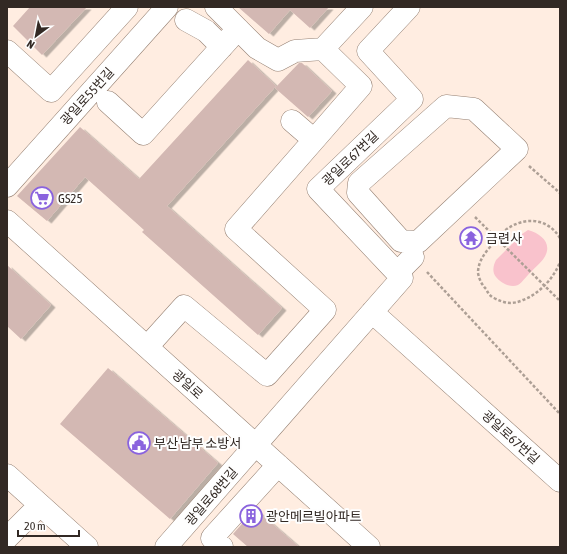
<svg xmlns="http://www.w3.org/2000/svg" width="567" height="554" font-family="'Asap Condensed','Noto Sans KR',sans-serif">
<defs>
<filter id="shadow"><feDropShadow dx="4.5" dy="2.5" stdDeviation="0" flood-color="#0004"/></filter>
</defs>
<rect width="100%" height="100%" fill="#ffede1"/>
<path fill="#f9c2cc" d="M528,230C542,234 553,244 544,258C541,263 535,267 531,272C527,275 523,282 518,285C510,288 501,283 496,277C492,272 493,266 496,260L522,234Z"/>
<path fill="#d3b8b3" filter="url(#shadow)" d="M30,7H87L42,55L13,26Z
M238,7H329L310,28L290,10L269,34Z
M248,60L276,86L167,206L282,308L258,335L142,232L144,230L85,177L47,221L17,196L80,127L139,179Z
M299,63H302L332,91L308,117L275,88Z
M7,265L51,305L21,339L7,326Z
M108,368L218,463L170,519L60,424Z
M255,509L299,547H248L233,534Z"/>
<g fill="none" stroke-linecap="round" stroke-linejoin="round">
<g stroke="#958073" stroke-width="23">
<path id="minor" d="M216,7L257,48L278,60L295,51L323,49L362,7
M186,20L206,31L222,47
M7,51L51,91L127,7
M108,102L143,134L238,29
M446,106L474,109L517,149L418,242L401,241L358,193L359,183Z
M314,140L361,86L323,49
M7,186L167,7
M7,221L369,547
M397,273L413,257
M372,312L560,481
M147,347L184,306L267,375L325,310L236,229L314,140L292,121
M7,475L87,547
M7,538L40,505
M166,547L402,278L318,189L412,99L368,51L409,7
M222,547L212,538L278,465"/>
</g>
<path stroke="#ad9f95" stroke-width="2.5" stroke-dasharray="3 2" stroke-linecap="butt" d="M529,166L560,193
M475,217L560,301
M560,238C549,220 529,216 510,227C504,230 498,238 493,244C486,251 478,261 478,273C479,279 482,285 486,289C488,293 490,296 494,298C504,303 512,305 523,300C539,294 554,278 560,262
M427,272L560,414"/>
<use href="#minor" stroke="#fff" stroke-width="22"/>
</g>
<defs>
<g id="supermarket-ring" transform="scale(1.15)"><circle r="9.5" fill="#fefefe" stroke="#8a63de" stroke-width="1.5"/><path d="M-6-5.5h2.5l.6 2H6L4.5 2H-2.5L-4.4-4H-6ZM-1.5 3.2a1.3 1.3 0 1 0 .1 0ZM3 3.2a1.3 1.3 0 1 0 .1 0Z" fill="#8a63de"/></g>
<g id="temple-ring" transform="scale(1.15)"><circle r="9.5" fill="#fefefe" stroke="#8a63de" stroke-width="1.5"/><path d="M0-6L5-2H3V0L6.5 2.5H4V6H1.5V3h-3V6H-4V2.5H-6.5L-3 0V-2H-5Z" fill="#8a63de"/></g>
<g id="civic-ring" transform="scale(1.15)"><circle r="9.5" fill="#fefefe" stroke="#8a63de" stroke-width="1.5"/><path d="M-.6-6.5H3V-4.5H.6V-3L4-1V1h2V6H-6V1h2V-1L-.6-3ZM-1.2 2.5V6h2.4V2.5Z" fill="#8a63de"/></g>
<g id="building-ring" transform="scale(1.15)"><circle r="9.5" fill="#fefefe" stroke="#8a63de" stroke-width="1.5"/><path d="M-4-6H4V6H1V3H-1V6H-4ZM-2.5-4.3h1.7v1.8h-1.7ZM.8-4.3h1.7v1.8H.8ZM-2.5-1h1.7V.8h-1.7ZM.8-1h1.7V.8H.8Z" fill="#8a63de"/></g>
</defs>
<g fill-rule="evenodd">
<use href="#supermarket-ring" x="42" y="198"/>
<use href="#temple-ring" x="471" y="238"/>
<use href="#civic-ring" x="139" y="443"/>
<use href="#building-ring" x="251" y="516"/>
</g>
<g text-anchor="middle" stroke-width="4" stroke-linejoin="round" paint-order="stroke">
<g font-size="13" fill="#322924" stroke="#fefefe">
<text transform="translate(87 96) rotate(-48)" y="5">광일로55번길</text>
<text transform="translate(350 158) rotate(-44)" y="5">광일로67번길</text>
<text transform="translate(188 384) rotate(42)" y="5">광일로</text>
<text transform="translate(511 437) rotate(42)" y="5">광일로67번길</text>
<text transform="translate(211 496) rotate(-49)" y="5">광일로68번길</text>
</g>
<g font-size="13" fill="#322924" stroke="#fefefe" text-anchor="start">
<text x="58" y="203">GS25</text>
<text x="486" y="243">금련사</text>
<text x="154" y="448">부산 남부 소방서</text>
<text x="266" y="521">광안메르빌아파트</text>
</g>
</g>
<rect width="567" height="554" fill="none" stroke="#322924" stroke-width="16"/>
<g transform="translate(36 36) rotate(212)" stroke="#fefefe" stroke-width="3" paint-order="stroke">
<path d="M0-3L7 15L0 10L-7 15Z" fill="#322924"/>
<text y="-6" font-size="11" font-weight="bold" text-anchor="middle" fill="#322924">N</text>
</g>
<path d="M18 530v6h61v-6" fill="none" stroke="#322924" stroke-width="2"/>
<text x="24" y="530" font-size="12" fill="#322924" stroke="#fefefe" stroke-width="3" paint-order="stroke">20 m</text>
</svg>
